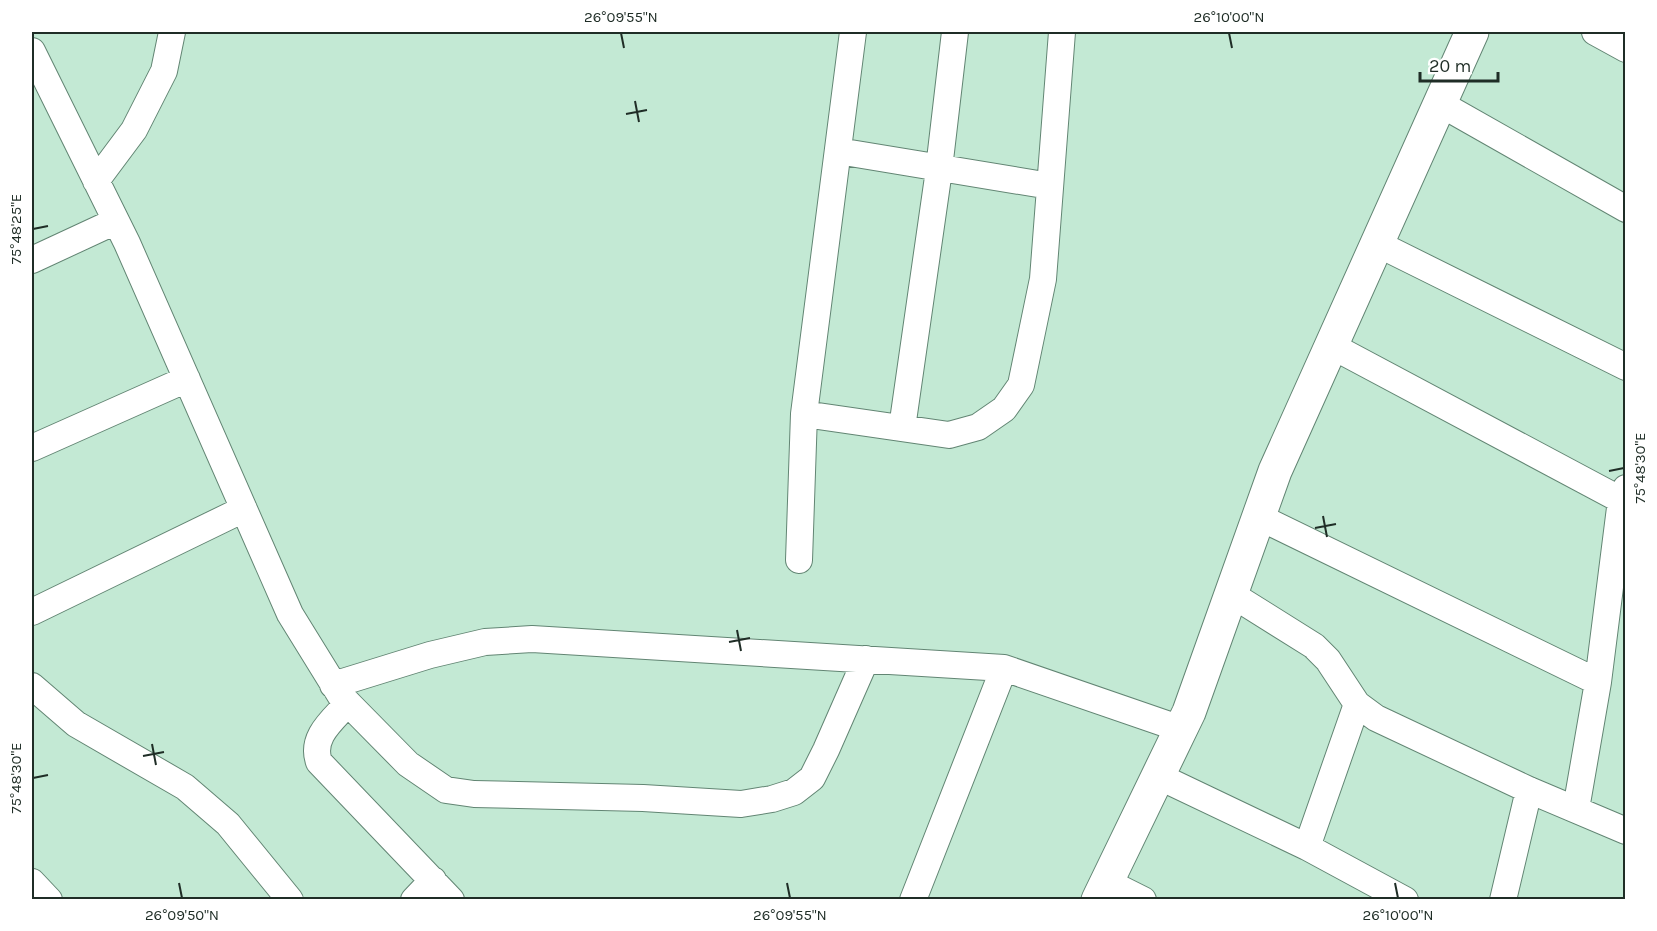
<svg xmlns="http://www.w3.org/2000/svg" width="1657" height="931" font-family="Karla,sans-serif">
<rect width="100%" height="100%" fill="#c3e9d4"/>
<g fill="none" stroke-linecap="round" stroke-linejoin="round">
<g stroke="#628573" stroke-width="28">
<path id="street" d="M1595,32L1626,49
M32,51L127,243L290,614L340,695L408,764L446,790L474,794L643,798L741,804L772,799L794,792L812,778L826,750L866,659
M1439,103L1626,209
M838,151L1050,186
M96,181L134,130L164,71L172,32
M1378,244L1626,367
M32,260L116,221
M1332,346L1621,500
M804,414L949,435L978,427L1004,409L1021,385L1043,279L1062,32
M902,428L938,177L955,32
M32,448L187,379
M1259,517L1598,682
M799,560L804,414L853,32
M1231,594L1314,646L1328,660L1357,704L1376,718L1529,790L1626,831
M32,612L244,509
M333,685L430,655L485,642L532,639L1004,668L1181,729
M32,686L76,724L185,787L228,824L290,900
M348,703C333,720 310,737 319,762L451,900
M1158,776L1307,847L1405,900
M1576,809L1598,682L1621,500L1626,488
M1307,847L1357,704
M32,882L49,900
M1107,882L1143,900
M414,900L433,880
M913,900L1004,668
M1503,900L1529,790"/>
</g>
<g stroke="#628573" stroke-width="35">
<path id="secondary" d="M1098,900L1189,712L1275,471L1472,32"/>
</g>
<use href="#street" stroke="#fff" stroke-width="26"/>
<use href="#secondary" stroke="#fff" stroke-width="33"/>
</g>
<path fill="none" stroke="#1f2d26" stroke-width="2" d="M621,33L624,48M1229,33L1232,48M635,101L639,122M626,114L647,110M33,229L48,226M1609,471L1624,468M1323,516L1327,537M1315,528L1336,524M737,630L741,651M729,642L750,638M152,744L156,765M143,756L164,752M33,778L48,775M179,883L182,898M787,883L790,898M1395,883L1398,898"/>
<rect width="1657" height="931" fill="none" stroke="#ffffff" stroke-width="66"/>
<path d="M1420 72v9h78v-9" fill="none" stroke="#1f2d26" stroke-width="3"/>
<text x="1429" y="72" font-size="18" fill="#1f2d26" stroke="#ffffff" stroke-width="4.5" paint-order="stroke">20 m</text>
<rect x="33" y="33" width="1591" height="865" fill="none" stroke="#1f2d26" stroke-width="2"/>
<g font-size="15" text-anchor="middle" fill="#1f2d26">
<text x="621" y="22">26°09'55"N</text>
<text x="1229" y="22">26°10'00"N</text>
<text transform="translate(16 229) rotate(-90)" y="5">75°48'25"E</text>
<text transform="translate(1640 468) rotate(-90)" y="5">75°48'30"E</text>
<text transform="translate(16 778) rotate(-90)" y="5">75°48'30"E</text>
<text x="182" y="920">26°09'50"N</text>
<text x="790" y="920">26°09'55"N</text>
<text x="1398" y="920">26°10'00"N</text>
</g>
</svg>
